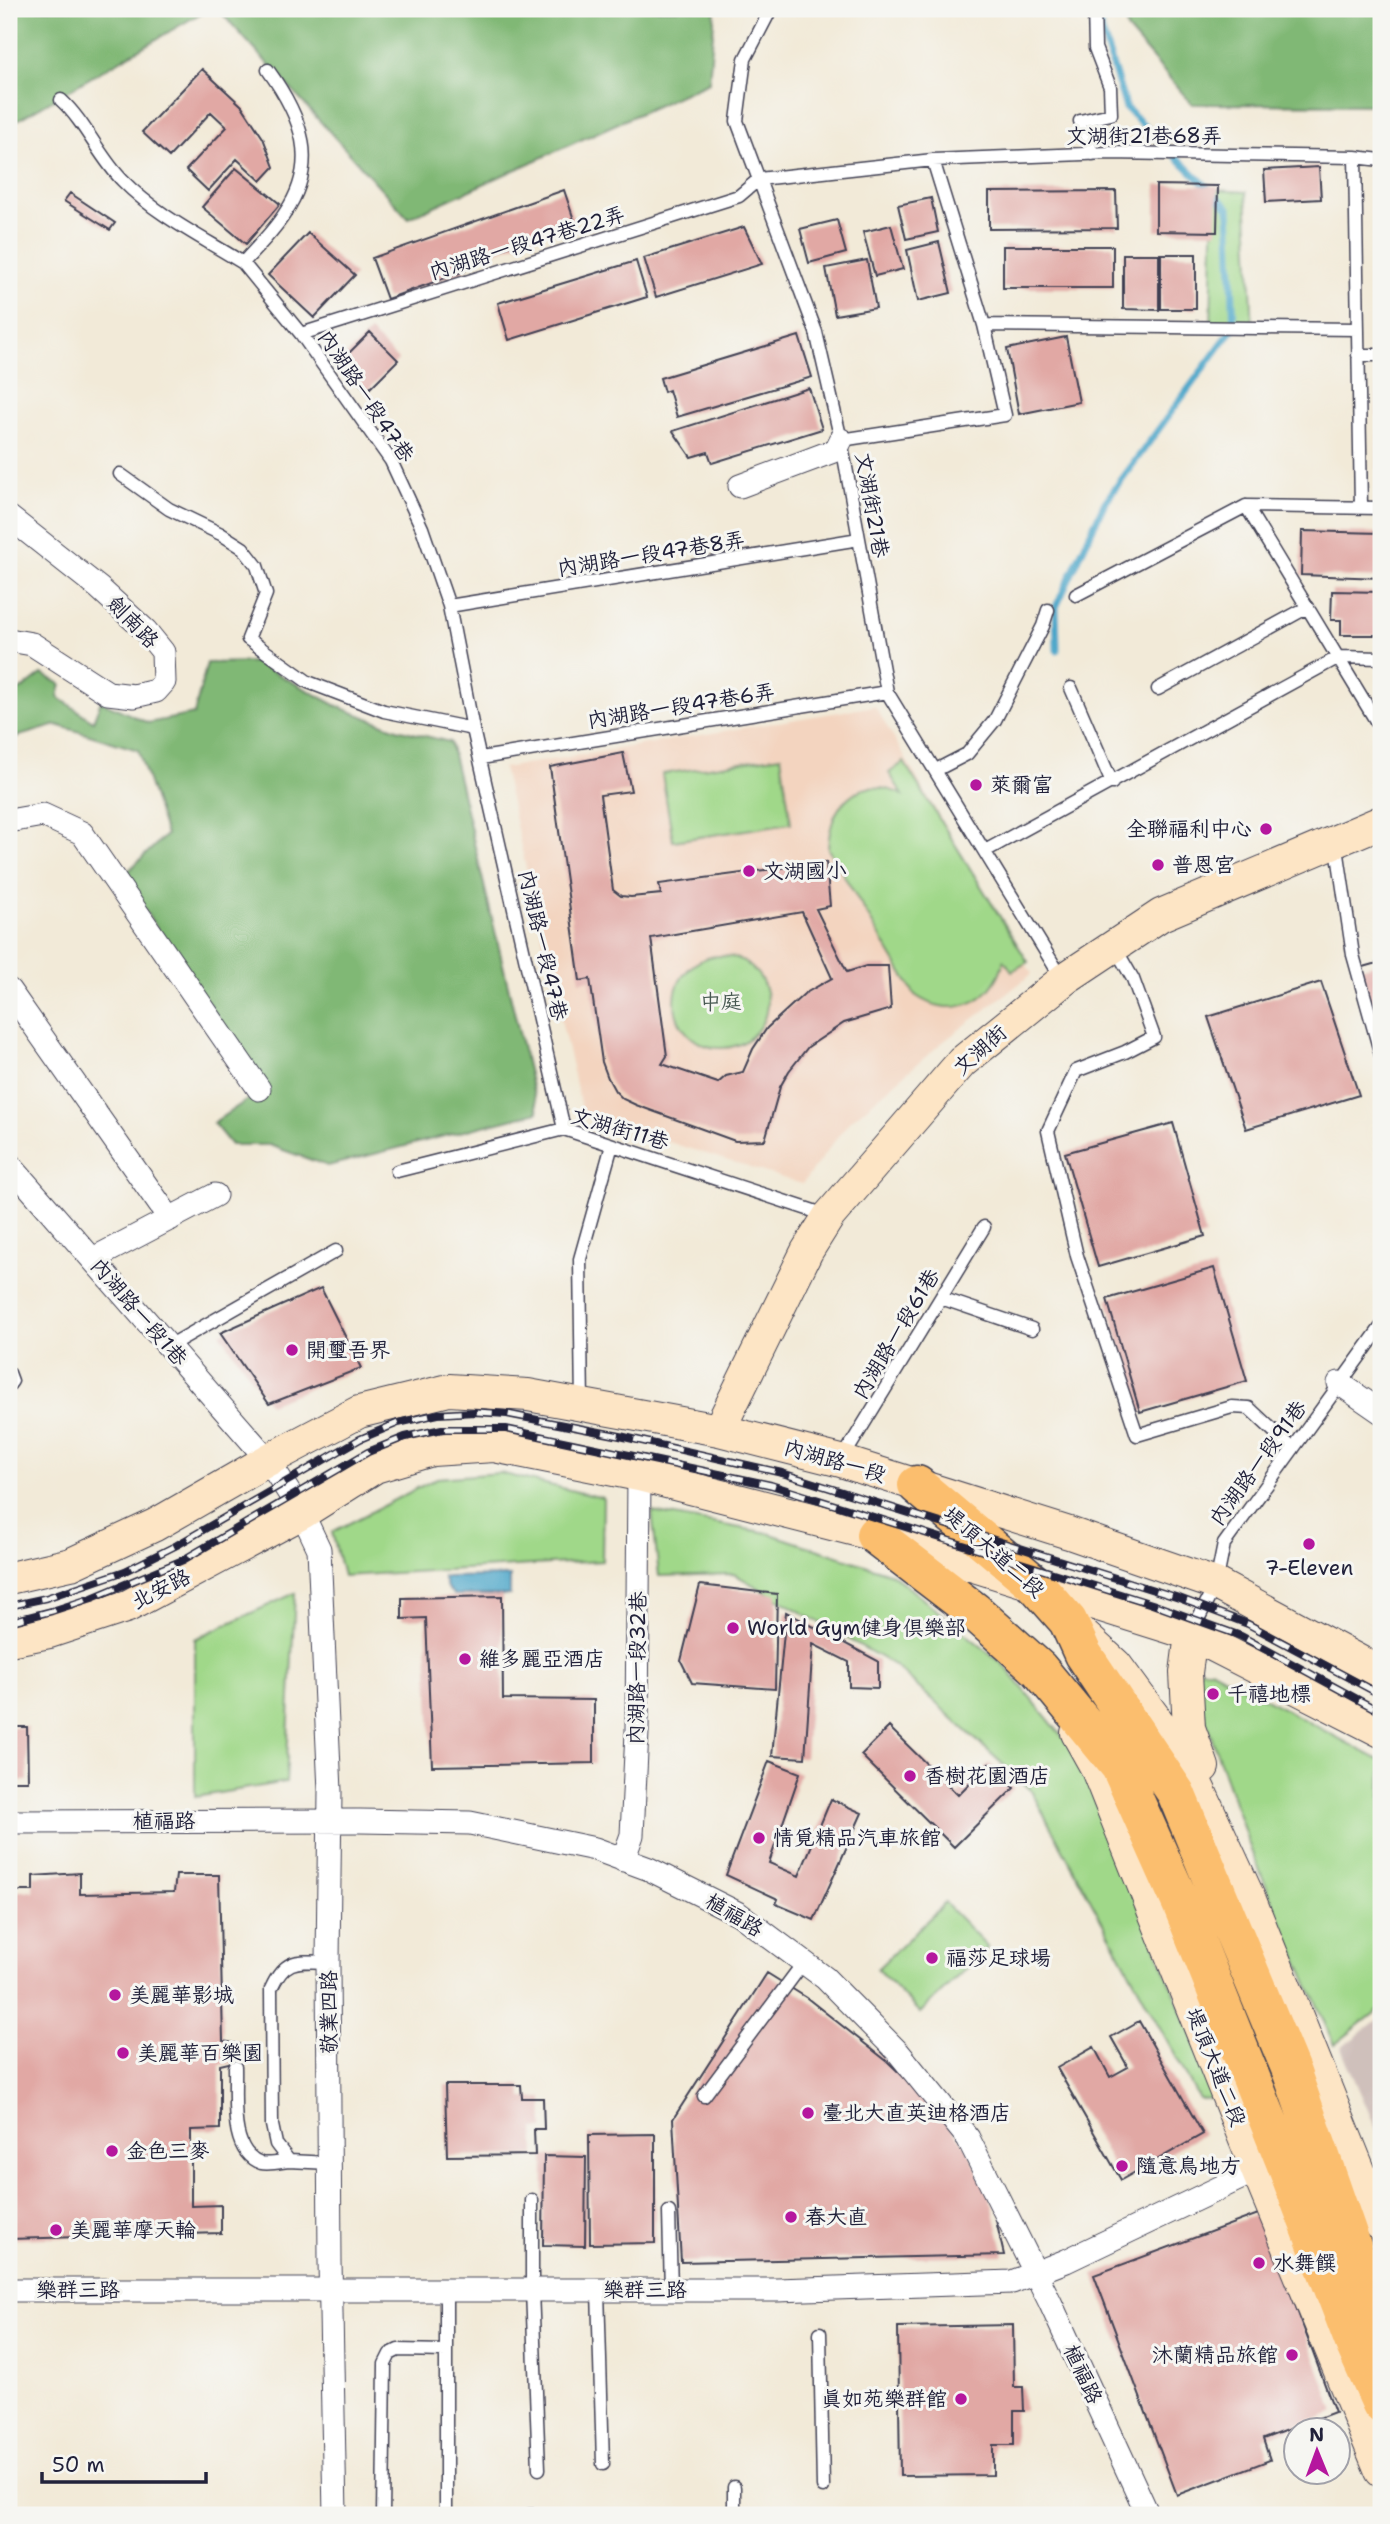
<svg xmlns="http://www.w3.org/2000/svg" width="1390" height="2524" font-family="'Shantell Sans','LXGW WenKai TC',sans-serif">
<rect width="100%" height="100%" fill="#f6f6f2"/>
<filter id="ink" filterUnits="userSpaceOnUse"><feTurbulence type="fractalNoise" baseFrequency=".0143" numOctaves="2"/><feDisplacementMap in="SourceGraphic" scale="14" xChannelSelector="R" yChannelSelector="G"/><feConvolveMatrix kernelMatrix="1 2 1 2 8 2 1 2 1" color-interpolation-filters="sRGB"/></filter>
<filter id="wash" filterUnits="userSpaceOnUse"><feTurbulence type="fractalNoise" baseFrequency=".00686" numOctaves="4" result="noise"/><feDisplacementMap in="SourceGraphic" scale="28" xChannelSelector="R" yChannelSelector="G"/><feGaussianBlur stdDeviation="1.57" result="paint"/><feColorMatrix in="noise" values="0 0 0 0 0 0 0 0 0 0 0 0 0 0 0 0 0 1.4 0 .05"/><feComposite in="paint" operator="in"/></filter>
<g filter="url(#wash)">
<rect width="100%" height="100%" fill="#f2ead8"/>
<path fill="#f3d4bf" d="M875,706L1032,974L943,1042L849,1122L802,1184L583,1115L503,768Z"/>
<path fill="#cfc0bb" d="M1381,2017V2140L1341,2048Z"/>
<path fill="#a0d889" stroke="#617d62" stroke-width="2" d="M1214,190L1246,192L1253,328H1211Z
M781,756L791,823L673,841L662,774Z
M904,762L1028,962L1012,971L1004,960C994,1003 951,1021 915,995L828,849C830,804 857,773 903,795L889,773Z
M675 1002a46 46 0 1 1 92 0a46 46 0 1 1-92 0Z
M500,1473L603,1498L602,1561L343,1576L332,1532L437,1478Z
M652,1512L768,1533L892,1574L1003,1664L1075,1752L1218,2098L1199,2099L1030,1789L894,1665L734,1574L659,1576Z
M295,1593L286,1782L195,1797V1639Z
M1196,1669H1210L1381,1761V2008L1334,2045L1251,1850L1194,1687Z
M945,1903L988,1947L920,2013L877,1969Z"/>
<path fill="#80b875" stroke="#516d58" stroke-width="2" d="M9,9H208L9,125Z
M218,9H715L709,82L408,218Z
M1124,9H1381V105L1192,104L1127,29Z
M255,662L339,707L397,729L450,742L538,1112L328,1166L269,1145H231L213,1123L265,1088L122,877L166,835L138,750L57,725L9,739V695L25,687L42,674L61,684L58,697L93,721L101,701L148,723L194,714L207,663Z"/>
<path fill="#4ba6c9" stroke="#366482" stroke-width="2" d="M510,1576V1595H454L447,1588L443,1577Z"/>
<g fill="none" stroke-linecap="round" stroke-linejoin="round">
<path stroke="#4ba6c9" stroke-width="7" d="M1057,650L1056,607L1105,502L1234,327L1229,208L1126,108L1098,19"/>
</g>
<g id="blocks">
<path fill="#e1a8a4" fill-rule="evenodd" d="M202,69L242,106L263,138L274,167L261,181L237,159L208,191L186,170L227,127L211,112L169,157L142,132Z
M1319,167L1321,199L1266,202L1264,170Z
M236,168L280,204L246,244L202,207Z
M1378,175H1381V253H1378Z
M1156,185L1218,186L1217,232L1156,231Z
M564,190L575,223L462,263L465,271L387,299L372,258Z
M1116,191L1117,228L989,229V192Z
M70,193L115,223L110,230L64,201Z
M931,198L938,232L906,239L898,205Z
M837,220L846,253L809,263L800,229Z
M891,225L903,269L875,276L863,232Z
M744,227L762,264L656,297L644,258Z
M308,233L355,275L314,318L268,275Z
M939,242L951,293L918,301L907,250Z
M1003,246H1113V288H1003Z
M1123,254H1159V310L1123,309Z
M1161,254H1196V309H1161Z
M867,260L876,308L835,315L826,268Z
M636,261L647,297L509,340L498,303Z
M370,332L398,360L367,391L339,363Z
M799,336L812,377L677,417L669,390L664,392L660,378Z
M1066,337L1079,402L1019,414L1007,349Z
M1378,373L1381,374V416H1377Z
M809,388L822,429L712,463L708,452L691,457L673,431Z
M1378,429H1381V469H1377Z
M1302,531L1381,533V578L1301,575Z
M1332,591L1381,592V635H1341V620H1331Z
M623,753L631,791L600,795L613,890L621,896L631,897L661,894L659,884L826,862L830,906L816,909L847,972L866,966H888L891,1009L844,1023L808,1047L789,1071L780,1087L765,1140L735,1141L636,1105L623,1099L615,1091L608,1078L602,1062L590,979L580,981L550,767ZM802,912L832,978L804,994L767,1028L753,1049L743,1072L726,1076L718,1083L662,1064L667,1056L651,938Z
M1381,962V1029L1379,1030L1360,968Z
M1321,982L1359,1095L1246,1129L1208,1017Z
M1173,1123L1205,1236L1098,1267L1065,1153Z
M1214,1268L1247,1381L1140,1412L1107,1299Z
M321,1288L361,1368L269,1404L220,1333Z
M700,1585L777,1594L775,1689L692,1683L681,1661Z
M502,1596L503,1699L594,1700V1763L432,1766L426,1618L402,1619V1598Z
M786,1612L878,1661V1688L849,1687V1662L813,1644L805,1758L772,1756Z
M9,1727H27L28,1781H9Z
M889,1727L958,1795L989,1763L1014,1788L954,1847L861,1755Z
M769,1761L800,1773L769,1863L799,1876L831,1799L862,1813L814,1920L776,1904L778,1899L726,1875Z
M80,1873V1894L174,1892L176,1875H219L223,2041L239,2044L237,2061L220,2065V2129L191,2130V2206L221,2205V2233L9,2239V1891H33V1876Z
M767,1973L807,1998L888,2062L935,2107L967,2147L992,2203L1004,2255L681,2262L673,2119Z
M1139,2021L1203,2134L1121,2180L1057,2068L1094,2047L1110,2077L1128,2067L1111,2037Z
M445,2085H521L522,2098H543L544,2129H534L535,2155L447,2156Z
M655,2134V2243L590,2244L589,2135Z
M544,2156L586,2157L585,2246L543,2245Z
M1261,2213L1335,2412L1263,2439L1270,2460L1177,2495L1094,2275Z
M1013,2325L1014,2387H1023L1024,2411H1014V2445H993V2475L900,2476L898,2327Z"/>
</g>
</g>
<g filter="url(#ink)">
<use href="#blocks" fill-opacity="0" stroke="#414053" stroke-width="2"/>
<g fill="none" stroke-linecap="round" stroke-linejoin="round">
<g stroke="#414053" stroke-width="15">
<path id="lane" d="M771,9L745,59L737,121L816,332L841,440L887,692L1063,980
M268,70C301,116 320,162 285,213C274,231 257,247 243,263L301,334L391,461L422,528L449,606L473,729L564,1129
M61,100C86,123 99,157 123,181C156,215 203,238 243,263
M1093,154L1080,121L1111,114L1110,87L1095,48L1094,9
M1355,157L1361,507
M759,179L933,160L1109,153L1355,157L1381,160
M984,325L1358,329
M301,334L739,196L759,179
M1358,355H1381
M841,440L1005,415L984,325L933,160
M120,474L169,509L221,534L243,548L257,566L266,594L248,639L308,682L384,711L473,729
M1246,506L1381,729
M1076,595L1246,506L1381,508
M449,606L859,539
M1071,688L1112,783
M1158,689L1308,607
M481,758L887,692
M936,770L967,754L995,720L1043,626L1048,610
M1336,841L1353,955L1381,1055
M985,851L1339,657L1381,658
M1114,946L1133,979L1154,1037L1125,1052L1076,1071L1048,1131L1077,1256L1137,1435L1232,1407L1249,1408L1293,1449
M397,1171L564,1129L829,1216
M941,1298L1032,1329
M169,1346L336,1251
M9,1373L12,1381L9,1385
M582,1405L580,1259L612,1145
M841,1461L984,1227
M1191,1633L1216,1584L1224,1544L1381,1327
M328,1962C297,1961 285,1958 271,1989L272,2125L276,2144L289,2161L330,2163
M235,2067C236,2096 228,2152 261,2163C269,2165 281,2162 289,2161
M704,2096L804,1962
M532,2200V2290L539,2469
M669,2212L671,2290
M598,2290L603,2464
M820,2333L823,2487
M734,2487V2515
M383,2515L385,2364L390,2354L398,2350L446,2351
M446,2515V2290
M529,2515H538"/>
</g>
<g stroke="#414053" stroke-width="25">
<path id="street" d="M740,486L836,450L841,440
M9,517L99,588L146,631L163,652L164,682L156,691L134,696L108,693L32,644L9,640
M9,821L43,815L82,833L259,1089
M9,990L170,1219
M9,1164L268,1460L302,1513L319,1549L330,1791L328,1962L330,2261L335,2515
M93,1259L215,1195
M1339,1383L1381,1412
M9,1822L360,1821L470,1823L595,1849L649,1869L739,1914L825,1978L898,2052L968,2138L1050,2302L1148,2515
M623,1860L632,1835L637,1732L639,1475
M9,2290H777L1012,2282L1066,2261L1257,2170"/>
</g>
<g stroke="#414053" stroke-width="34">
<path id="secondary" d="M719,1430L807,1251L829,1216L962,1062L1066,978L1161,915L1381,822
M9,1578L71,1564L155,1525L268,1460L359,1412L449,1390L528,1395L719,1430L841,1461L1069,1533L1216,1584L1381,1673
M1080,1632L1116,1665L1185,1759L1250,1900L1381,2225
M1191,1634L1186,1673L1189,1728L1203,1767
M9,1640L49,1632L128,1606L302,1513L375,1467L432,1450L494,1446L639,1475L875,1535L1191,1634L1381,1731
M1077,1733L1096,1767L1257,2170L1381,2471"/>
</g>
<g stroke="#414053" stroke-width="41">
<path id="highway" d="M917,1485L1037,1586L1068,1621L1083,1654L1176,1793L1292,2073L1381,2329
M875,1535L974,1611L1039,1669L1120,1767L1183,1908L1284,2160L1354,2343L1381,2404"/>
</g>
<use href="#lane" stroke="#fff" stroke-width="12"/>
<use href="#street" stroke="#fff" stroke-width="23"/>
<use href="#secondary" stroke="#fde5c5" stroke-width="32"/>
<use href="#highway" stroke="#fbbe6e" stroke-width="38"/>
<g stroke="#22223b" stroke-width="8">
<path id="rail" d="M9,1606L46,1598L125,1571L177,1545L360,1439L398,1423L438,1414L475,1412L507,1414L620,1436L782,1473L1179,1598L1248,1624L1381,1695
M9,1622L52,1611L92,1598L183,1560L368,1452L405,1437L442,1429H506L771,1485L1152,1604L1241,1636L1381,1712"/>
</g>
<use href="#rail" stroke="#f6f6f2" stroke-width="5" stroke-dasharray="16" stroke-linecap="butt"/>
</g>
</g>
<g fill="#b5179e" stroke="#f6f6f2" stroke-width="2.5">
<circle cx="976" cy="785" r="7"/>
<circle cx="1266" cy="829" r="7"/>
<circle cx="1158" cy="865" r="7"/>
<circle cx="749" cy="871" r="7"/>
<circle cx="292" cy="1350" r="7"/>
<circle cx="1309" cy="1544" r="7"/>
<circle cx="733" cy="1628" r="7"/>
<circle cx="465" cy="1659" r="7"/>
<circle cx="1213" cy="1694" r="7"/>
<circle cx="910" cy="1776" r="7"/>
<circle cx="759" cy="1838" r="7"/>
<circle cx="932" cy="1958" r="7"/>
<circle cx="115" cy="1995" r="7"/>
<circle cx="123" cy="2053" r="7"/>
<circle cx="808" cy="2113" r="7"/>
<circle cx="112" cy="2151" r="7"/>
<circle cx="1122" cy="2166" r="7"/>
<circle cx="791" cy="2217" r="7"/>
<circle cx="56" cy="2230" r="7"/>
<circle cx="1259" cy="2263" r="7"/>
<circle cx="1292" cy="2355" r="7"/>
<circle cx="961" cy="2399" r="7"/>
</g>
<g text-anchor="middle" stroke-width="6" stroke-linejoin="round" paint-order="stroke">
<g font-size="21" fill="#22223b" stroke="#f6f6f2">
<text x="1144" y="143">文湖街21巷68弄</text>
<text transform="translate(527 243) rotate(-17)" y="7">內湖路一段47巷22弄</text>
<text transform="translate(366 396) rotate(56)" y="7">內湖路一段47巷</text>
<text transform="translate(872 505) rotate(80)" y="7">文湖街21巷</text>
<text transform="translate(651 554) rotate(-9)" y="7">內湖路一段47巷8弄</text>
<text transform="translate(133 622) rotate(46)" y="7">劍南路</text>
<text transform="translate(681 706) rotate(-9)" y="7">內湖路一段47巷6弄</text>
<text transform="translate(543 945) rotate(77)" y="7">內湖路一段47巷</text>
<text transform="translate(980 1050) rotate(-42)" y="7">文湖街</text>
<text transform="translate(620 1129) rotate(16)" y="7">文湖街11巷</text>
<text transform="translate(139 1312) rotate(49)" y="7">內湖路一段1巷</text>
<text transform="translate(896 1334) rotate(-59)" y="7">內湖路一段61巷</text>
<text transform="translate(835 1461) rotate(16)" y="7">內湖路一段</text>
<text transform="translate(1258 1463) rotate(-54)" y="7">內湖路一段91巷</text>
<text transform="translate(994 1552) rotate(41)" y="7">堤頂大道二段</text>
<text transform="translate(161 1589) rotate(-27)" y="7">北安路</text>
<text transform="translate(637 1668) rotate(-89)" y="7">內湖路一段32巷</text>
<text x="164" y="1828">植福路</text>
<text transform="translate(734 1915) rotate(31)" y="7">植福路</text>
<text transform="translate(329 2012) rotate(-90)" y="7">敬業四路</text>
<text transform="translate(1216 2067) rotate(68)" y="7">堤頂大道二段</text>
<text x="78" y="2297">樂群三路</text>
<text x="645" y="2297">樂群三路</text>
<text transform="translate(1083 2374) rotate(65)" y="7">植福路</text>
</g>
<g font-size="21" fill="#22223b" stroke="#f6f6f2" text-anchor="start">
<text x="990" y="792">萊爾富</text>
<text x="1252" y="836" text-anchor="end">全聯福利中心</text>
<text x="1172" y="872">普恩宮</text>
<text x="763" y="878">文湖國小</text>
<text x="306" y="1357">開璽吾界</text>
<text x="1309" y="1575" text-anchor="middle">7-Eleven</text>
<text x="747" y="1635">World Gym健身俱樂部</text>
<text x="479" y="1666">維多麗亞酒店</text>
<text x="1227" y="1701">千禧地標</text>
<text x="924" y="1783">香樹花園酒店</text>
<text x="773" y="1845">情覓精品汽車旅館</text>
<text x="946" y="1965">福莎足球場</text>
<text x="129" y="2002">美麗華影城</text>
<text x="137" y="2060">美麗華百樂園</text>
<text x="822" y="2120">臺北大直英迪格酒店</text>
<text x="126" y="2158">金色三麥</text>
<text x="1136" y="2173">隨意鳥地方</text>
<text x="805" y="2224">春大直</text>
<text x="70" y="2237">美麗華摩天輪</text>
<text x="1273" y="2270">水舞饌</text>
<text x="1278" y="2362" text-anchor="end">沐蘭精品旅館</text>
<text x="947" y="2406" text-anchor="end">真如苑樂群館</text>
</g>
<g font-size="21" fill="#485952" stroke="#f6f6f2">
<text x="721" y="1009">中庭</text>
</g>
</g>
<rect width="1390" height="2524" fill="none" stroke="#f6f6f2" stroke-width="35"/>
<g transform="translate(1317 2451) rotate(359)"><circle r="33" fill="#f6f6f2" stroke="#a1a1a9" stroke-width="2"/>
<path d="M0-5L12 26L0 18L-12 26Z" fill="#b5179e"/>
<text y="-10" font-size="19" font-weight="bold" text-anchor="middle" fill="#22223b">N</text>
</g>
<path d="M42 2472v10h164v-10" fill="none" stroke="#22223b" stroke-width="3.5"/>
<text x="52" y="2472" font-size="21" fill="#22223b" stroke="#f6f6f2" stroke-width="5" paint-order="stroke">50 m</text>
</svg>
